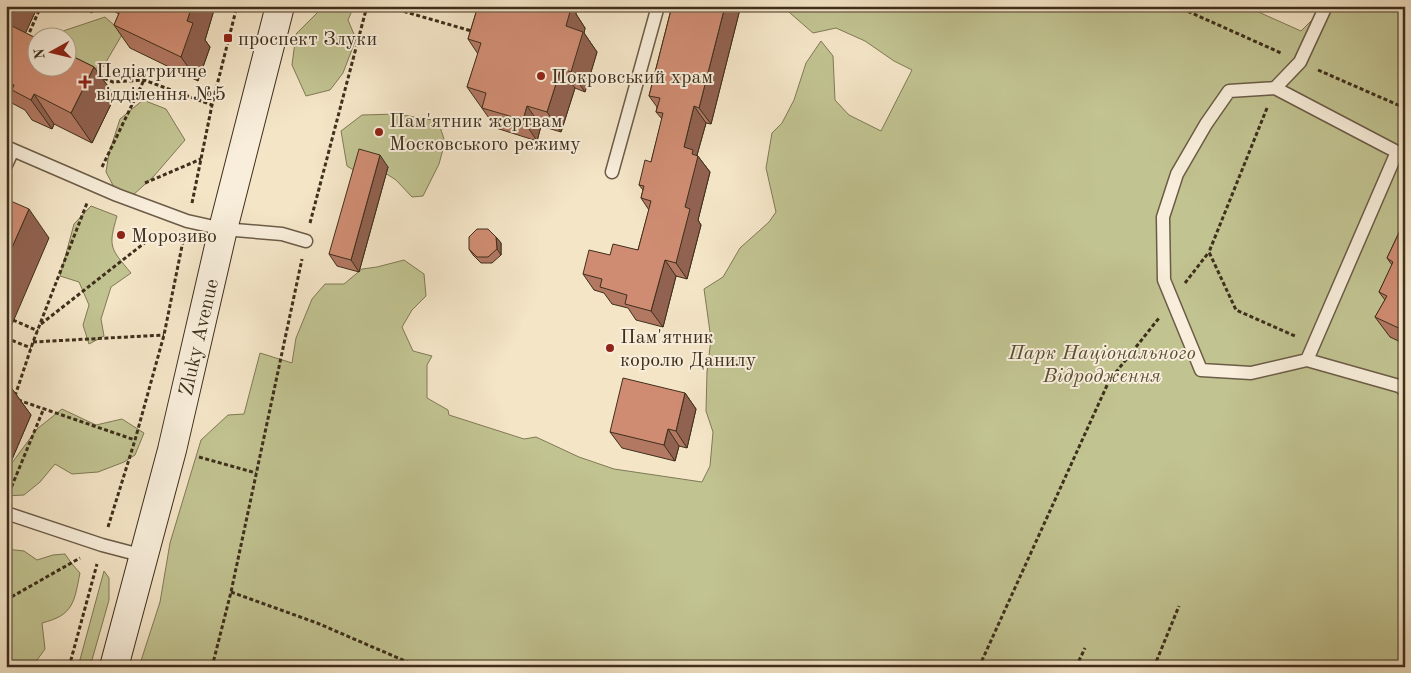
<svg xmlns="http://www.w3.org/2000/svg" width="1411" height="673" font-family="'Old Standard TT',serif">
<rect width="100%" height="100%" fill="#f4e5c7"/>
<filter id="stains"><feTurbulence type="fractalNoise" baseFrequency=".004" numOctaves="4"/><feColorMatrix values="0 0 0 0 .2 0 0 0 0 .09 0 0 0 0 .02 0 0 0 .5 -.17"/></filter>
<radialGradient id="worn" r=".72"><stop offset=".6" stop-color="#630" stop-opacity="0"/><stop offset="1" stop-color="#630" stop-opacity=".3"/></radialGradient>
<path fill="#c1c391" stroke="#807956" d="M320,6H354L348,20L356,39L343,73L330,90L306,96L292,65L296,34L317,13Z
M782,6H1245L1301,31L1313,19L1323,6H1405V667H139L160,602L170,543L201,440L228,415L244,414L260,353L292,363L296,338L312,299L325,284H344L362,269L377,267L404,260L424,274L426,296L412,310L402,327L413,351L432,356L427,365V398L448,410L449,415L524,439L536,437L579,457L614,469L702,482L710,466L713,432L706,411L707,372L711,339L704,289L723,277L740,248L769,222L776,212L766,168L772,133L782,123L794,100L806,63L821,41L833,56L835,100L849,115L881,131L912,70L894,61L865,41L836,28L813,33Z
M105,17L123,33L103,67L82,71L68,64V38H56L57,33Z
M143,100L166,109L185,140L154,176L132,196L116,191L106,172L109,153L120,119Z
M397,114L438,121L445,142L439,164L423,196L412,197L396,180L379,169L360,174L347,166L341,131L362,115Z
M91,206L117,216C108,247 110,248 131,273L111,287L101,319L104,336L89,344L83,325L89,305L79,282L60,276L74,224Z
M62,409L96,425L122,419L144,433L135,455L124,462L98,472L72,474L55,464L40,482L24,495L6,496V471L37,429Z
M6,549L24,551L37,560L53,555L65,554L72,564L80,573C74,602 74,615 42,623L45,649L32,667H6Z
M104,571L109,578V600L90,667H78Z"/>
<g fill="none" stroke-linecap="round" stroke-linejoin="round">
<g stroke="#6c5c47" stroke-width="15">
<path id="service" d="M1275,88L1229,91L1206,124L1177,174L1163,217L1164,280L1201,370L1251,373L1307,360L1397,152L1275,88L1300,62L1326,6
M6,147L117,195L187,221L223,229L282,234L306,241
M6,165L13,150
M612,172L658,6
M1307,360L1399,386L1405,390
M6,513L102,545L144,556"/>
</g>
<g stroke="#3e2f1c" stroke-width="30">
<path id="secondary" d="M114,667L172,450L223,229L280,6"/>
</g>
<path stroke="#3e2f1c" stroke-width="3" stroke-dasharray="4 2.5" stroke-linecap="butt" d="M385,6L475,32
M1176,6L1281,53
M27,38L41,6
M1318,70L1405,108
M98,76L113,82L144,80L212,105
M1267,108L1209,252L1236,310L1295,336
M102,167L144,80
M145,183L201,159
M192,203L212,105L237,6
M310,223L367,6
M1185,283L1209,252
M13,320L38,331
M41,324L147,241L162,234
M6,338L31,348
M33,342L164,335
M15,396L33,342L87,203
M18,400L135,440
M199,457L256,473
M9,493L44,408
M108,527L135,440L164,335L183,241
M231,592L317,623L419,667
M6,600L80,558
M69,667L97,564
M212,667L231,592L302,259
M979,667L1109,381L1159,318
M1076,667L1085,648
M1154,667L1179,606"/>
<use href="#service" stroke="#f8eedb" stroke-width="12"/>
<use href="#secondary" stroke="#f8eedb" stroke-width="28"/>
</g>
<path fill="#b27862" stroke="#3e2f1c" d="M6,6H38L25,33L94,67L115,96L92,143L54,124L52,129L32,120L25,110L6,100Z
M78,6H95L92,13Z
M104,6H215L205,40L210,47L198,81L130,48L114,25L119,14Z
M478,6H572L576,12V14L585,28L584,33L597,52L585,92L575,88L561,132L541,126L537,141L496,128L467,87L478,54L468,39Z
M672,6H738L740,9L711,124L706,123L697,155L710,172L698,220L701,225L687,279L676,276L663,327L636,320L628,308L612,304L604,293L594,290L583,274L610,255L638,250L649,210L641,198L643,190L639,185L651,162L662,119L656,112L657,107L649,96Z
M388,167L359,272L337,266L329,254Z
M1405,220V344L1390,337L1375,317L1385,300L1379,292L1392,265L1387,258Z
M496,237L501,243V255L492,263H481L473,255L469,249Z
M6,384L10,386L31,415L10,464L6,462Z
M685,393L696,409L687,448L679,446L675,461L622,448L610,432Z"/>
<path fill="#916250" stroke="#3e2f1c" d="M6,6H38L20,45L6,26Z
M87,6H95L92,13Z
M192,6L215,7L205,40L210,47L198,81L181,57L187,21Z
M560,6H572L576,12V14L585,28L584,33L597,52L585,92L571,72L566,26Z
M725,6H738L740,9L711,124L699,108Z
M94,67L115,96L92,143L71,113Z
M561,68L575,88L561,132L547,112Z
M34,94L54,124L52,129L31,100Z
M527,106L541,126L537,141L523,120Z
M694,106L706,123L697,155L710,172L698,220L701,225L687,279L676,263L684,147Z
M380,155L388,167L359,272L351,260Z
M29,209L49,238L7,336L6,335V261Z
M496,237L501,243V255L497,249Z
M665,260L676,276L663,327L651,311Z
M10,386L31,415L10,464L6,458V396Z
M685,393L696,409L687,448L676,431Z
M668,429L679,446L675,461L664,445Z"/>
<path fill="#cf8c72" stroke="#3e2f1c" d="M122,6H192L187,21L193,23L181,57L114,25Z
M478,6H566L571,8L566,26L583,32L571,72L561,68L547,112L527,106L523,120L482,108L486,93L467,87L481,43L468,39Z
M672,6H725L699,108L694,106L684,147L693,150L692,154L698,156L685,207L690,209L676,263L665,260L651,311L625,304L627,295L600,287L602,279L583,274L589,250L610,255L613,244L638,250L651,201L641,198L644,186L639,185L645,160L651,162L663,113L656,112L660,98L649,96Z
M6,23L38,39V68H68V54L94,67L71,113L34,94L31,100L12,90L14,85L6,81Z
M359,149L380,155L351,260L329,254Z
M6,199L29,209L6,261Z
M1405,220V331L1375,317L1387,296L1379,292L1393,262L1387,258Z
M477,229H488L496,237L497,249L488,257H477L469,249V237Z
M623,378L685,393L676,431L668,429L664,445L610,432Z
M6,384L10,386L6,396Z"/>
<g fill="#8f2418" stroke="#f8eedb" stroke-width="2">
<rect x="223" y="33" width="10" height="10" rx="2.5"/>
<circle cx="541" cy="76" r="5"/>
<path d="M82.5 74.5h5v5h5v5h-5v5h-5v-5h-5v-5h5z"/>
<circle cx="379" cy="132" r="5"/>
<circle cx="121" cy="235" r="5"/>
<circle cx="610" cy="348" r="5"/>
</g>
<g text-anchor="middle" stroke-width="4" stroke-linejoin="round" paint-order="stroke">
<g font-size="20" fill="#3e2f1c" stroke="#f8eedb" text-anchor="start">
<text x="238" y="45">проспект Злуки</text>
<text x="96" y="77">Педіатричне<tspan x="96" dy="23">відділення №5</tspan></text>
<text x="551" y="83">Покровський храм</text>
<text x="389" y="127">Пам'ятник жертвам<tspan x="389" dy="23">Московського режиму</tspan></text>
<text x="131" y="242">Морозиво</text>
<text x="620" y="343">Пам'ятник<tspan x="620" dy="23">королю Данилу</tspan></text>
</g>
<g font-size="20" fill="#3e2f1c" stroke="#f8eedb">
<text transform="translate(198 337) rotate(-77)" y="7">Zluky Avenue</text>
</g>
<g font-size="20" font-style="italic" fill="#584d33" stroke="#f8eedb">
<text x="1102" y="359">Парк Національного<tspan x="1102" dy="23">Відродження</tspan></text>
</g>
</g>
<rect width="1411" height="673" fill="none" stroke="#f4e5c7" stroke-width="25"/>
<rect x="8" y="8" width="1396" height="658" fill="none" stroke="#3e2f1c" stroke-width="2.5"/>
<rect x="12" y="12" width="1386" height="648" fill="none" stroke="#3e2f1c"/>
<g transform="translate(52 52) rotate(262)"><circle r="24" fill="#f8eedb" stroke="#aea28f"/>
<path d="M0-4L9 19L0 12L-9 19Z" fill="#8f2418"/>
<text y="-8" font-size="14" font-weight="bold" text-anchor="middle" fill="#3e2f1c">N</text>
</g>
<rect width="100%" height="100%" filter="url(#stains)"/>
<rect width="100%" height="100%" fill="url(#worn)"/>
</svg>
